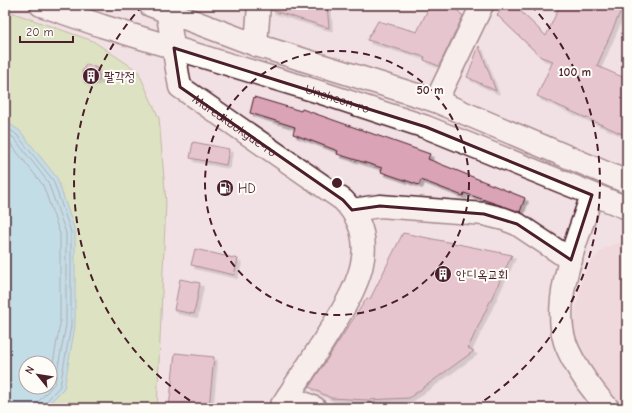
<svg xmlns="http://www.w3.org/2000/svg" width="632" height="413" font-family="'Comic Neue','Poor Story',sans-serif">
<defs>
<filter id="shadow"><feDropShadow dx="3.5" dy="3.5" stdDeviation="0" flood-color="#0004"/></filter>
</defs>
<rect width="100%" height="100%" fill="#f2e1e4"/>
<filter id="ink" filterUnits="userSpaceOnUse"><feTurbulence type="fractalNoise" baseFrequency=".025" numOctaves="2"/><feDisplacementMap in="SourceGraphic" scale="8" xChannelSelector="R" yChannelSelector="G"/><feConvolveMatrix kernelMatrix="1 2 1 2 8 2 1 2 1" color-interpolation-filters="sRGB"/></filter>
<g filter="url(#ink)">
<path fill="#ebced6" d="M627,240V408H623L613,400L576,354L573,325L582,278L590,263L605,247Z"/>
<path fill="#c2e29a" stroke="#868062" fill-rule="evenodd" d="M5,10L93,41L138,71L159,118L166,202L157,408H5ZM26,363H50V387H26Z"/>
<path fill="#8bd7ea" stroke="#718d9e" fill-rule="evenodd" d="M5,121L20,131L57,178L75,231V326L64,388L45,408H5ZM26,363H50V387H26Z"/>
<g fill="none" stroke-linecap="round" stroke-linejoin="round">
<path stroke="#646977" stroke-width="1" d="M5,126L17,135L53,180L71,232V326L60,386L44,404L42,408
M5,132L14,138L48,182L66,233V325L55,383L39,401L37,408
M5,139L10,143L43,185L60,234V324L50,380"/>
</g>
<path fill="#daa3b6" stroke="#4a1f2b" filter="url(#shadow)" d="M271,5H327L329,28L271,10Z
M430,5H443L457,10L463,16L439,66L424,60L425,57L367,40L378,21L417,32Z
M506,5H514L546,36L560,5H611L621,10L597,66L627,79V136L537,96L553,61L541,57L497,15Z
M479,46L496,91L467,77Z
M86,64L97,68L100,80L85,83L82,72Z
M254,97L301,111L302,109L430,154L428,159L525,198L520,212L464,193L463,196L421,180L419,185L381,172L382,168L337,154L338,151L293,134L295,127L250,113Z
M193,142L229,149L226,165L190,158Z
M403,233L512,255L468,348L474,351L409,398L367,400L331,398L309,387L367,298L370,299Z
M195,249L238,259L234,275L191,265Z
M180,279L200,283L194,314L174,310Z
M175,353L214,357L209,408H169Z"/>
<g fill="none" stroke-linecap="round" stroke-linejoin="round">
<g stroke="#4a1f2b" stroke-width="25">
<g id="minor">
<path id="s1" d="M41,5L102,26L316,91L426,127L627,208"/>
<path d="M150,5L256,45L436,101L627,182"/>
<path id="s2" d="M167,10L180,87L343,200C388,246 350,298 323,342C309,364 295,386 280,408"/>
<path d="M256,45L259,5"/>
<path d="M436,101L482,5"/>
<path d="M592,195C578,237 551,298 565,342C570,357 578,369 587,382C594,391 600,400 608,408"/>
<path d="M352,210L380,206L484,214L504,219L517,224L571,260"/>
<path d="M288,396L315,408"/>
</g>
</g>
<use href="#minor" stroke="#fdfcf7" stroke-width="22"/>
</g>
</g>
<path d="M0 0H632V413H0ZM174,48L426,127L592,195L571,260L517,224L484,214L380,206L352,210L343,200L180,87Z" fill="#f2e1e4" fill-opacity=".55" fill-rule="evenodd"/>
<path fill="none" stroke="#4a1f2b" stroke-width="3" stroke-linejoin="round" d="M174,48L426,127L592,195L571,260L517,224L484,214L380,206L352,210L343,200L180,87Z"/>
<g fill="none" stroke="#4a1f2b" stroke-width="2" stroke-dasharray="7 5">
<circle cx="337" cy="183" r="132"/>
<path d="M200 407A263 263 0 0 1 143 5M531 5A263 263 0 0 1 474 407"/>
</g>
<defs>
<g id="building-disc" transform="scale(0.9)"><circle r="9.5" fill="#4a1f2b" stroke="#fdfcf7"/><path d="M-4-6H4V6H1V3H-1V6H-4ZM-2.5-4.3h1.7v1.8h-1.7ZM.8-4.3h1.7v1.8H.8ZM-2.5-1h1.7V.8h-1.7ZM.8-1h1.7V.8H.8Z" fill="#fff"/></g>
<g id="fuel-disc" transform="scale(0.9)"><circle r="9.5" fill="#4a1f2b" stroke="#fdfcf7"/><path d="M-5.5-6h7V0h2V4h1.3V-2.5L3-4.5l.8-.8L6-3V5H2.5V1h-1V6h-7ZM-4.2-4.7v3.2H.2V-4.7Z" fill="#fff"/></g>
</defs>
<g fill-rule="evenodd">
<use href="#building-disc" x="91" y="76"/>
<use href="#fuel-disc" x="225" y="188"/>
<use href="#building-disc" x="443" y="274"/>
</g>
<g text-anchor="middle" stroke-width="4" stroke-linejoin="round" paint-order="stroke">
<g font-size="13" fill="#4a1f2b" stroke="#fdfcf7" text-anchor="start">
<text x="104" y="81">팔각정</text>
<text x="238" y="193">HD</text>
<text x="456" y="279">안디옥교회</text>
</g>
<g font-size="13" fill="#4a1f2b" stroke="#fdfcf7">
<text dy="5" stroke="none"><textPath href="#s1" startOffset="311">Uncheon-ro</textPath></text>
<text dy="5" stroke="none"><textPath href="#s2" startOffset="145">Mareukbokgae-ro</textPath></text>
</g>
</g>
<circle cx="337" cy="183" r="6" fill="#4a1f2b" stroke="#fdfcf7" stroke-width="2"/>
<g font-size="12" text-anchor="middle" font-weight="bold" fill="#4a1f2b" stroke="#fdfcf7" stroke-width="4" stroke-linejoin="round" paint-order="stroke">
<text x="575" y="76">100 m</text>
<text x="430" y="94">50 m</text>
</g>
<rect width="632" height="413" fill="none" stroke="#fdfcf7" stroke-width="20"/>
<rect x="10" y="10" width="612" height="393" fill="none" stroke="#4a1f2b" stroke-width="1.5" filter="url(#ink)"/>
<g transform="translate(38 375) rotate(300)"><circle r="19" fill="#fdfcf7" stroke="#b5a4a5"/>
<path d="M0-3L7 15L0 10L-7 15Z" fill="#4a1f2b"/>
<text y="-6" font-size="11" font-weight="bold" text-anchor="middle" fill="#4a1f2b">N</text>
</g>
<path d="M20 36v6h53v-6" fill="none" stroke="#4a1f2b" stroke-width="2"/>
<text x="26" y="36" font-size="12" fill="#4a1f2b" stroke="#fdfcf7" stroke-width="3" paint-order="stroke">20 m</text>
</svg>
